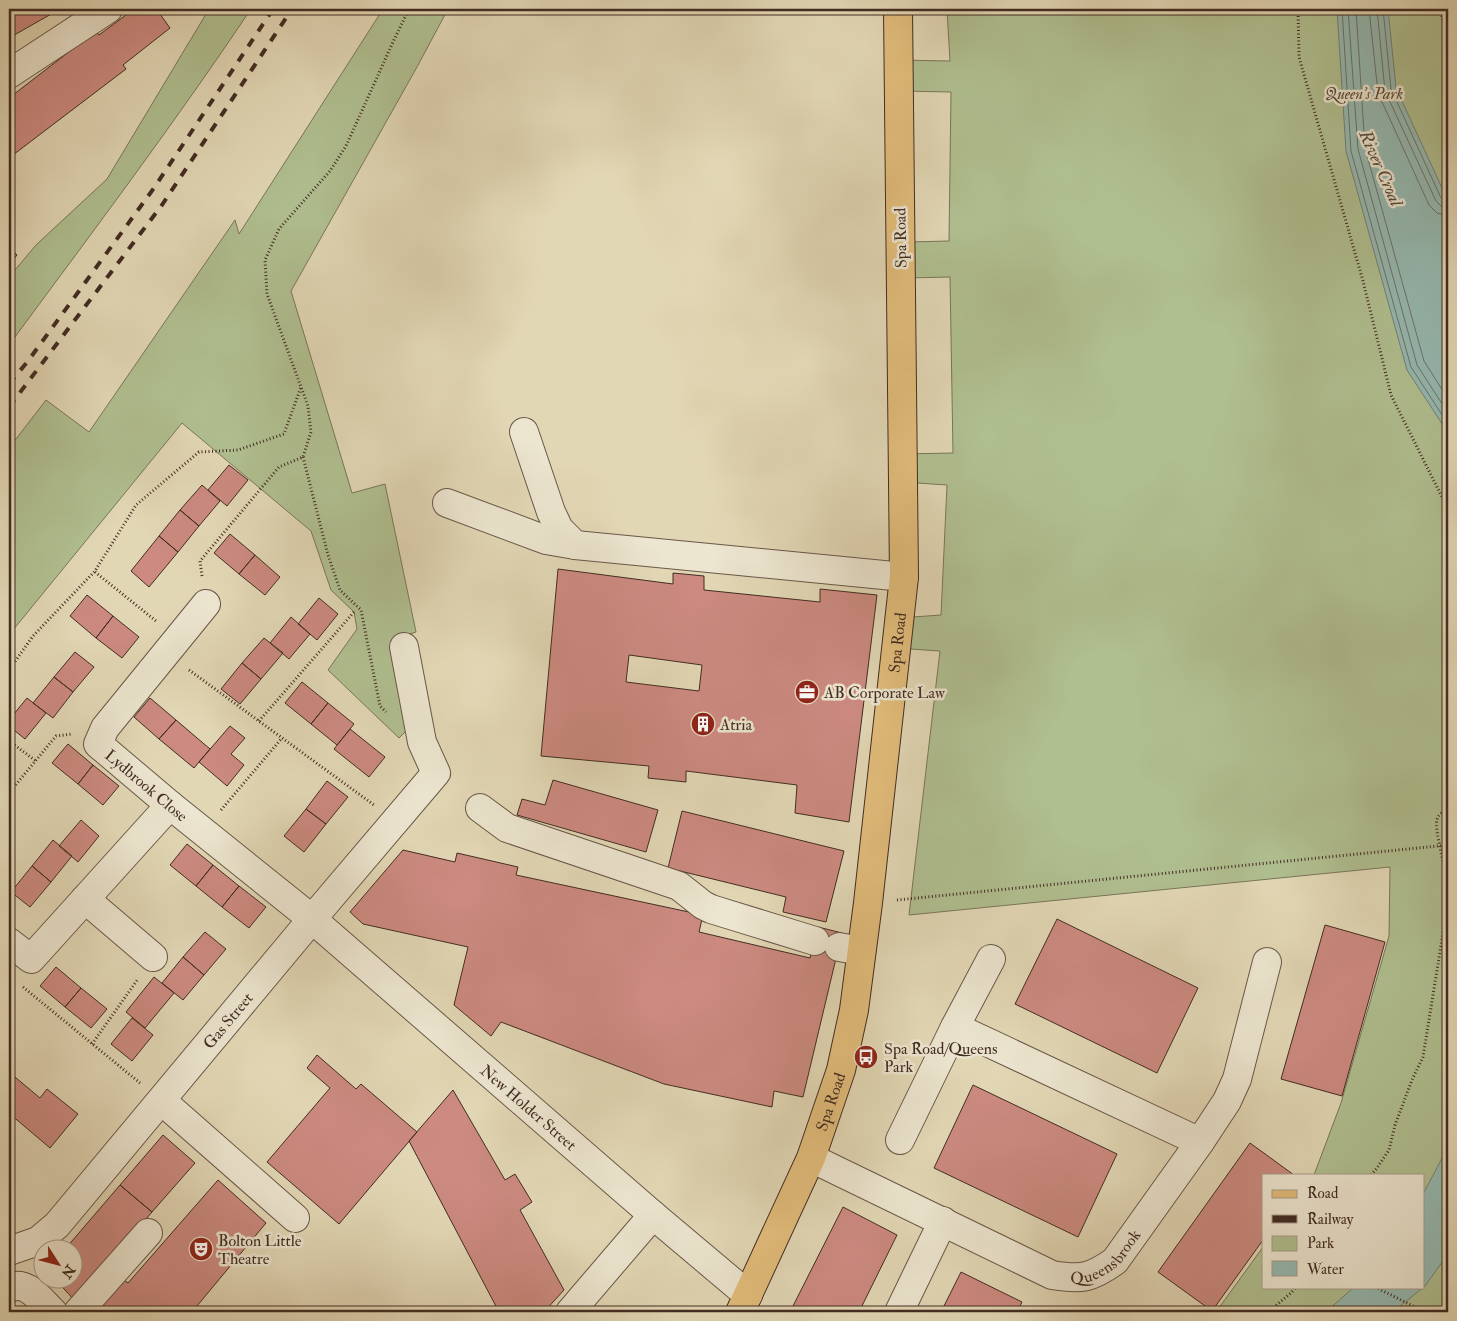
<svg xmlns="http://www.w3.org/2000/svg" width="1457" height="1321" font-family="'IM FELL Double Pica',serif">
<rect width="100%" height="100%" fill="#e2d7b5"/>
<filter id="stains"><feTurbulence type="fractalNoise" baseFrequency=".004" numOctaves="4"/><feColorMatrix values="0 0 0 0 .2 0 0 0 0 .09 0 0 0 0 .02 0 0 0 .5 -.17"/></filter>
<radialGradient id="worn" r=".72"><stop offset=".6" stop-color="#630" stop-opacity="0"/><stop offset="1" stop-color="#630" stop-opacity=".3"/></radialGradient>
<path fill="#b0bf90" stroke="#79765a" d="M209,9H251C174,124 91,234 9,345V277L36,245L107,179Z
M383,9H448L417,67L291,291L352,493L385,484L416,632L391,640L407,730L399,738L328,670L357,629L354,612L331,590L311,531L182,423L9,635V448L46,400L89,432L235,220L239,234Z
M947,9H1448V1312H1216L1263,1247V1287H1423V1175H1314L1341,1103L1389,936L1390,867L909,915L940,651L896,648L899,618L941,615L947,485L902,482V454L953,453L950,277L908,278L909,242L949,241L951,92L899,91L898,60L950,61Z"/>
<path fill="#95b9b1" stroke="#748178" d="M1337,9H1388L1396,88L1448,201V433L1407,370L1346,151Z
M1448,1147V1254L1425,1286L1393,1312H1326L1354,1287H1423V1194Z"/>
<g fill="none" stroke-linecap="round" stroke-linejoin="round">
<path stroke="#6c726a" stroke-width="1" d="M1342,9L1351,151L1411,367L1448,424
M1348,9L1358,149L1417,365L1448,413
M1356,9L1365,148L1424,361L1448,399
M1369,9L1378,93L1429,205L1437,213L1448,216
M1377,9L1385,91L1436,201L1441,206L1448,208
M1383,9L1391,89L1441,198L1444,201L1448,202"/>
</g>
<path fill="#cc8a80" stroke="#422c23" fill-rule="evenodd" d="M9,9H60L9,38Z
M134,9H167L160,14L170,28L123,65L126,69L9,158V98L96,31L99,35Z
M9,247L17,255L9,265Z
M229,465L248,480L227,506L208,490Z
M202,485L220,501L199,526L180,510Z
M180,510L199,526L178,552L159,536Z
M230,534L255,555L239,574L214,553Z
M159,536L178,552L149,587L131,571Z
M255,555L280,577L265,595L239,574Z
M558,569L673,584V573L704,576V590L820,602V589L877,595L849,822L795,813L797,785L686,771V782L648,778L649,766L541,756ZM629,655L702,665L699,691L626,682Z
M87,595L113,616L96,638L70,616Z
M319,598L338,614L317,640L298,624Z
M113,616L139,637L122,658L96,638Z
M291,617L310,634L289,659L270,643Z
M264,638L283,653L261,679L242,663Z
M75,652L94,667L73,692L54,677Z
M242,663L261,679L240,704L221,689Z
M54,677L73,692L53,718L33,703Z
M302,682L328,703L311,724L285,703Z
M27,698L46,713L25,739L9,726V720Z
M150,698L176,720L159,739L134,717Z
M328,703L354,724L337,745L311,724Z
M176,720L210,749L194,768L159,739Z
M230,726L245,738L231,754L244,765L227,786L199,762Z
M350,729L385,757L369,777L334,749Z
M68,744L93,765L78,784L52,763Z
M9,761L15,766L9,774Z
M93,765L119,786L103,805L78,784Z
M553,780L658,810L646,852L517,815L522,799L545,805Z
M327,781L348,797L326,824L306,809Z
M306,809L326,824L304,852L284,836Z
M682,811L844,851L826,922L783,912L786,897L668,868Z
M81,820L99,836L78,862L59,846Z
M53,840L72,856L51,882L32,866Z
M187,844L213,865L196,886L170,865Z
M403,850L455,862L457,853L518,867L516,875L703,915L699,932L810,958L818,927L842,933L803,1097L774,1091L772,1107L664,1084L501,1022L491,1036L454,1005L468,947L363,924L350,912Z
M213,865L239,886L222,907L196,886Z
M32,866L51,882L30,907L11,892Z
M239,886L266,907L249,928L222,907Z
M1057,919L1198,988L1157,1073L1015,1004Z
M1325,925L1385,942L1342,1096L1281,1079Z
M205,932L226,949L204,975L183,957Z
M183,957L204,975L183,1000L162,983Z
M56,967L81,988L65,1007L40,986Z
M154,977L174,993L145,1028L126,1012Z
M81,988L107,1009L91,1028L65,1007Z
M132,1018L153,1035L132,1061L111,1044Z
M317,1055L356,1089L361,1084L417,1132L339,1224L267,1162L330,1088L307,1068Z
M9,1072L40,1098L47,1089L78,1114L50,1148L10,1114L9,1115Z
M973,1085L1117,1154L1078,1237L934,1168Z
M453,1090L505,1180L515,1174L532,1202L520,1210L564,1290L544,1312H499L409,1141Z
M163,1135L195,1163L152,1212L120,1185Z
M1250,1143L1294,1175H1263V1240L1212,1311L1158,1272Z
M218,1180L266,1223L192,1312H87L119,1276L128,1283Z
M120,1185L152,1212L76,1302L54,1278H72V1248H66Z
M843,1207L897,1235L859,1312H796L791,1310Z
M961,1272L1022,1302L1017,1312H941Z"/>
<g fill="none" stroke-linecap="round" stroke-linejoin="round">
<g stroke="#6a5748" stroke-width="30">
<g id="minor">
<path d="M9,74L108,9"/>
<path d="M524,432L551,512L559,529L575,545"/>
<path d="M447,503L546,540L575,545L904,577"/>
<path id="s1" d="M206,604L105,728L98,744L170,805L312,919L653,1215L748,1295"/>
<path d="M480,808L507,828L679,886L703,905L711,909L815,941"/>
<path d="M85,899L153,957"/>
<path d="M9,942L31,959L170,805"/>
<path d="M839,947L861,951"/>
<path d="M955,1027L1200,1142"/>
<path d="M162,1101L295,1218"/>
<path d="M900,1140L955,1027L991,959"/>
<path id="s2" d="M811,1158L1052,1275C1082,1280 1091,1278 1115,1261L1200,1142L1227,1101L1237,1079L1267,962"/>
<path id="s3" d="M9,1251L38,1241L57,1225L312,919L436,773L422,742L404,647"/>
<path d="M9,1288C27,1279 41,1301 53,1312"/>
<path d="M78,1312L148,1233"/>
<path d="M570,1312L653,1215"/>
<path d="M899,1312L943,1221"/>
</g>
</g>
<g stroke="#422c23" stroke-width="30">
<g id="major">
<path id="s4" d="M740,1312L811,1158L841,1070L854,1010L868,903L904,577L898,9"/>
</g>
</g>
<path stroke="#422c23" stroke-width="3" stroke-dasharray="1 2.5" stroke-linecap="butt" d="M1298,9L1299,57L1363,281L1391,395L1448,509
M1440,9L1448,40
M303,457L328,555L340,590L361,610L380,706L386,712
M95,572L156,621
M202,576L200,561L279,467L303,457L311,432L308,406L267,294L265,260L279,229L330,171L346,146L393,42L407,13L411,9
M9,670L33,636L95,571L136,505L199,452L238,450L284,434L301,387
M189,670L374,805
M259,721L354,612
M9,741L36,761
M9,793L56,736L72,734
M221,810L282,738
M1448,810C1443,812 1438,814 1437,820C1434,829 1446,871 1448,884
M897,900L1448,845
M23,987L140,1083
M92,1044L138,979
M1371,1175L1377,1168L1389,1150L1395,1125L1412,1080L1423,1057L1448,902
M1375,1287L1425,1312
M1268,1312L1291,1293L1296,1287"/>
<use href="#minor" stroke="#ece5cf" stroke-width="28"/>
<use href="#major" stroke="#e1bc7a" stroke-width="28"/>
<path stroke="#422c23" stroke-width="4" stroke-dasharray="9 9" stroke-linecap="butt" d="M9,384L28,361L154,188L273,9
M9,407L162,205L292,9"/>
</g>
<defs>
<g id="office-disc" transform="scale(1.25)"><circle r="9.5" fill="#8f2418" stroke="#ece5cf"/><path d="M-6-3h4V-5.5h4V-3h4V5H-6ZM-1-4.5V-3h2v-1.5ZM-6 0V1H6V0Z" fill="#fff"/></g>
<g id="building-disc" transform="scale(1.25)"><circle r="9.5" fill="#8f2418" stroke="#ece5cf"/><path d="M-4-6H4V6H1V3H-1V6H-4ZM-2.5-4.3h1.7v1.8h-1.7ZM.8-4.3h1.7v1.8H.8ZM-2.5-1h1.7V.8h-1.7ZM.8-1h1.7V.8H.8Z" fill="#fff"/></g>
<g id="bus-disc" transform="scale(1.25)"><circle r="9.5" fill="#8f2418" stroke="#ece5cf"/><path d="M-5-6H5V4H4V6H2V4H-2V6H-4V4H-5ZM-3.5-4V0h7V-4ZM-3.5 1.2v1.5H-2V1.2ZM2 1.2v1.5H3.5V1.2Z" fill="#fff"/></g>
<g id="theatre-disc" transform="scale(1.25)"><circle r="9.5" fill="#8f2418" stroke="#ece5cf"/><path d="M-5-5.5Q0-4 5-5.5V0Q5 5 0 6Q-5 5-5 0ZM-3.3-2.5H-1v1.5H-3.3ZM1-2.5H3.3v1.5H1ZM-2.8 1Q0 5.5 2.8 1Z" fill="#fff"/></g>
</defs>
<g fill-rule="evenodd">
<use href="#office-disc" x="807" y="692"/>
<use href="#building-disc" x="703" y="724"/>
<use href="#bus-disc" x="866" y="1057"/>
<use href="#theatre-disc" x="201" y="1249"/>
</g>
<g text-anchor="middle" stroke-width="5" stroke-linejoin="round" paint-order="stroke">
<g font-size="16" font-style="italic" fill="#584939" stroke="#ece5cf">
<text x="1364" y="99">Queen's Park</text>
</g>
<g font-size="16" fill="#422c23" stroke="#ece5cf">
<text transform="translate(900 238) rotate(-91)" y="6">Spa Road</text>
<text dy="6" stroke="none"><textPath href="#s4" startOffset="694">Spa Road</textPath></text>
<text dy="6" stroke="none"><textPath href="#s1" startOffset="241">Lydbrook Close</textPath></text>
<text dy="6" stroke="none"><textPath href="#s3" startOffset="322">Gas Street</textPath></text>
<text dy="6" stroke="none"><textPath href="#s4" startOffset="229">Spa Road</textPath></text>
<text dy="6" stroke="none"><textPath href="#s1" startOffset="741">New Holder Street</textPath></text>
<text dy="6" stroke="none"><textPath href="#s2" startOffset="329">Queensbrook</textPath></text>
</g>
<g font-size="16" fill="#422c23" stroke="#ece5cf" text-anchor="start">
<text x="824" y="698">AB Corporate Law</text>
<text x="720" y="730">Atria</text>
<text x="884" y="1054">Spa Road/Queens<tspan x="884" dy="18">Park</tspan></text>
<text x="218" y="1246">Bolton Little<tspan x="218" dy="18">Theatre</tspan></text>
</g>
<g font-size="18" font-style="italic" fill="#53483f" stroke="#ece5cf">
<text transform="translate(1381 168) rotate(66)" y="6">River Croal</text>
</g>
</g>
<rect width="1457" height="1321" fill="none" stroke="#e2d7b5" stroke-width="30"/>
<rect x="10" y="10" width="1437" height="1301" fill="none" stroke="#422c23" stroke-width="2.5"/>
<rect x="15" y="15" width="1427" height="1291" fill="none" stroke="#422c23"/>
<rect x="1262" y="1174" width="162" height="115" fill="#ece5cf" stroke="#a89b8a"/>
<rect x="1272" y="1190" width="25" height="8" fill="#e1bc7a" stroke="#a89b8a"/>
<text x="1307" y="1198" font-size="15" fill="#422c23">Road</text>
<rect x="1272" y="1215" width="25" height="8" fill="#422c23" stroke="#a89b8a"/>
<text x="1307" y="1224" font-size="15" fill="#422c23">Railway</text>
<rect x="1272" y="1236" width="25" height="15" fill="#b0bf90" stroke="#a89b8a"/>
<text x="1307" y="1248" font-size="15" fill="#422c23">Park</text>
<rect x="1272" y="1261" width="25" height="15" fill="#95b9b1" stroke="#a89b8a"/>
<text x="1307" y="1274" font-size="15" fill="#422c23">Water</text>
<g transform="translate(58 1264) rotate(126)"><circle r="24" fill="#ece5cf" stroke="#a89b8a"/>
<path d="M0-4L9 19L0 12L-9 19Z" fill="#8f2418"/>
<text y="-8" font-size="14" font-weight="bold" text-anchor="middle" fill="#422c23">N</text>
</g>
<rect width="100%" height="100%" filter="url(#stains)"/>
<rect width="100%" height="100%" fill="url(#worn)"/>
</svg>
